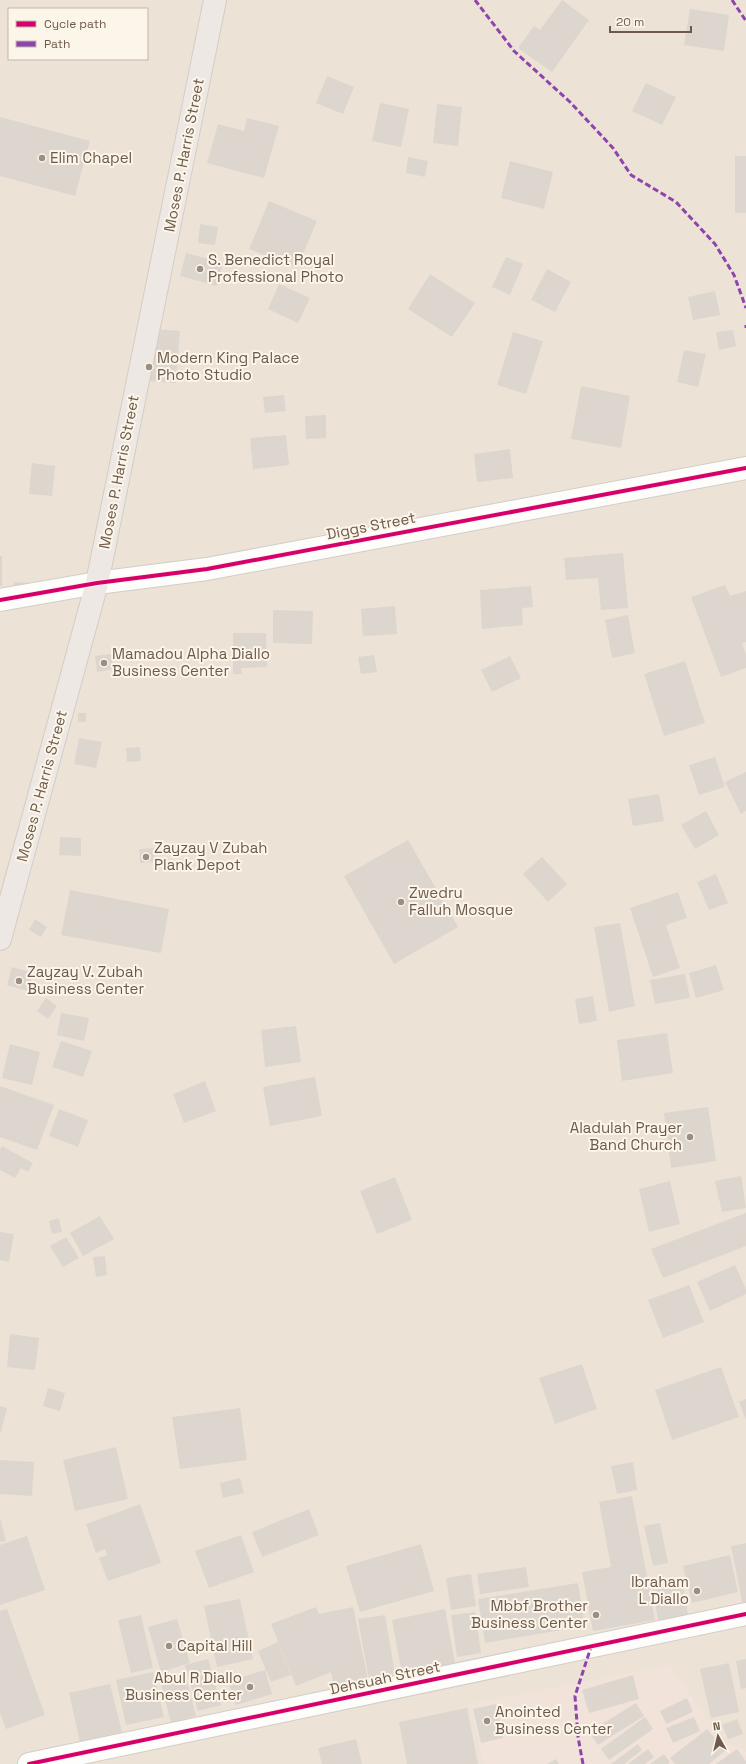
<svg xmlns="http://www.w3.org/2000/svg" width="746" height="1764" font-family="'Space Grotesk',sans-serif">
<rect width="100%" height="100%" fill="#f4f0e8"/>
<path fill="#ece3d6" fill-rule="evenodd" d="M0,0H746V1764H0ZM9,9H147V59H9Z"/>
<path fill="#f1e3d9" d="M669,1665L711,1725L726,1742L746,1751V1764H484L469,1704Z"/>
<path fill="#ddd6ce" d="M562,0L589,20L552,72L518,48L534,26L540,30Z
M690,9L729,15L724,51L684,45Z
M327,76L354,87L343,114L316,103Z
M646,83L676,97L662,125L632,111Z
M380,103L409,109L401,147L372,141Z
M437,104L462,107L458,146L433,143Z
M0,117L90,141L75,196L0,176Z
M247,118L279,126L264,178L207,163L218,124L244,131Z
M735,156H746V213H735Z
M408,157L428,161L425,177L406,173Z
M510,161L553,172L544,209L501,198Z
M269,201L317,221L297,268L249,249Z
M200,224L218,227L215,245L198,243Z
M186,253L223,263L217,286L180,276Z
M506,257L523,264L510,295L492,287Z
M547,269L571,282L555,312L531,300Z
M430,274L475,303L452,337L408,309Z
M279,284L310,298L298,323L268,309Z
M715,291L720,315L693,320L688,297Z
M152,329L180,331L176,383L137,380Z
M733,330L736,346L719,350L716,332Z
M513,332L543,341L526,394L497,385Z
M684,350L706,354L698,387L677,382Z
M581,386L630,396L621,448L571,439Z
M284,395L286,411L265,413L263,397Z
M326,415V438L306,439L305,416Z
M286,435L289,465L253,469L250,438Z
M510,449L513,478L477,482L474,454Z
M32,463L55,466L52,496L29,494Z
M623,553L628,608L601,610L598,578L566,580L564,558Z
M0,556H2V586H0Z
M14,582L29,583L27,598L12,597Z
M725,585L730,596L746,591V642L742,643L746,655V668L721,677L691,597Z
M531,586L533,607L522,608L523,625L482,629L480,590Z
M395,606L397,634L363,636L361,609Z
M273,610L313,611L312,644L273,643Z
M628,615L635,653L612,658L605,620Z
M233,633H266L267,667L241,668L242,674H233Z
M111,654L114,669L97,672L95,656Z
M374,655L377,672L361,674L358,657Z
M510,656L521,678L492,692L481,670Z
M685,661L705,723L664,736L644,674Z
M78,713H86V722H78Z
M79,738L102,742L96,768L74,764Z
M140,747L141,761L127,762L126,748Z
M715,757L725,787L699,795L689,765Z
M746,772V811L741,814L725,782Z
M659,794L664,821L633,826L628,799Z
M706,811L719,835L695,849L681,825Z
M60,837L81,838V856L59,855Z
M408,840L458,927L394,964L344,876Z
M155,848V862L140,863L139,849Z
M542,857L567,884L548,902L523,874Z
M716,874L728,903L709,910L697,882Z
M70,890L169,909L161,953L61,935Z
M678,892L687,918L666,925L680,968L653,977L630,908Z
M35,919L47,927L41,937L29,930Z
M620,923L635,1006L609,1012L594,927Z
M716,965L724,990L696,998L689,973Z
M12,967L33,973L28,991L7,985Z
M685,974L690,998L655,1004L650,980Z
M593,996L597,1021L579,1024L575,999Z
M46,998L57,1006L48,1019L37,1011Z
M61,1013L89,1018L84,1041L57,1035Z
M296,1026L301,1062L265,1067L261,1030Z
M667,1033L673,1073L622,1081L617,1040Z
M61,1041L92,1051L83,1077L52,1067Z
M10,1044L40,1052L32,1085L2,1078Z
M315,1077L322,1116L270,1126L263,1087Z
M205,1081L216,1111L184,1123L173,1094Z
M0,1086L54,1105L37,1150L0,1137Z
M708,1107L716,1161L671,1168L664,1113Z
M59,1109L88,1120L78,1147L49,1136Z
M2,1146L33,1163L28,1172L21,1168L15,1178L0,1170V1150Z
M741,1176L746,1208L722,1212L715,1181Z
M395,1177L412,1220L377,1234L360,1191Z
M670,1181L680,1224L649,1232L639,1189Z
M746,1213V1246L663,1278L651,1249Z
M100,1216L114,1239L83,1256L70,1233Z
M59,1218L62,1232L52,1234L49,1221Z
M0,1232L14,1234L9,1262L0,1260Z
M66,1237L79,1258L63,1267L50,1246Z
M105,1256L107,1275L96,1277L93,1257Z
M735,1265L746,1289V1294L710,1311L697,1282Z
M689,1285L704,1322L663,1338L648,1300Z
M10,1334L39,1338L35,1370L7,1367Z
M582,1364L597,1409L555,1424L539,1378Z
M721,1367L739,1417L672,1440L655,1390Z
M48,1388L65,1393L60,1411L43,1406Z
M746,1399V1420L739,1402Z
M0,1406L7,1408L1,1432L0,1431Z
M240,1408L247,1460L180,1469L172,1417Z
M116,1447L128,1499L75,1511L63,1460Z
M0,1460L34,1462L32,1496L0,1494Z
M633,1462L637,1490L617,1494L611,1466Z
M240,1478L244,1493L223,1498L220,1483Z
M632,1496L655,1620L593,1631L582,1572L611,1567L599,1502Z
M140,1504L161,1563L108,1581L99,1558L107,1555L105,1549L96,1553L86,1524Z
M309,1509L319,1535L262,1557L252,1532Z
M0,1518L6,1541L0,1542Z
M660,1523L668,1563L653,1566L644,1526Z
M241,1535L254,1572L209,1588L195,1551Z
M27,1536L45,1590L0,1605V1545Z
M746,1543V1605L743,1606L731,1546Z
M421,1544L434,1591L360,1612L346,1566Z
M730,1555L738,1592L692,1603L683,1566Z
M526,1567L529,1587L480,1594L477,1574Z
M471,1574L476,1606L451,1610L446,1578Z
M578,1583L585,1626L485,1643L478,1599Z
M683,1585L688,1615L658,1620L653,1590Z
M240,1599L253,1659L217,1667L204,1606Z
M316,1607L319,1614L353,1607L368,1679L334,1686L331,1672L296,1686L271,1624Z
M7,1609L45,1715L6,1729L0,1713V1611Z
M445,1609L455,1663L402,1674L392,1620Z
M475,1612L481,1653L457,1657L451,1615Z
M141,1615L153,1668L131,1673L118,1620Z
M385,1615L395,1674L369,1679L358,1619Z
M177,1619L190,1663L161,1672L148,1627Z
M278,1642L291,1675L271,1682L258,1651Z
M208,1659L221,1705L198,1711L185,1665Z
M746,1659V1688L741,1689L736,1661Z
M729,1663L739,1712L711,1718L700,1669Z
M265,1670L272,1694L236,1705L228,1681Z
M153,1672L164,1717L126,1725L116,1680Z
M185,1673L196,1716L171,1723L160,1680Z
M633,1675L639,1699L589,1713L582,1690Z
M110,1684L122,1732L80,1742L69,1693Z
M687,1698L693,1712L666,1724L660,1711Z
M636,1703L644,1716L598,1745L589,1732Z
M496,1704L503,1738L481,1743L473,1709Z
M467,1708L478,1764H407L399,1722Z
M645,1717L653,1729L609,1760L601,1749Z
M694,1717L700,1731L673,1743L666,1728Z
M737,1719L743,1734L728,1739L722,1725Z
M707,1729L725,1751L709,1764H675L670,1758Z
M356,1739L362,1764H322L318,1748Z
M638,1744L642,1750L624,1764H611Z
M648,1749L654,1757L645,1764H628Z
M737,1749L746,1761V1764H716Z
M664,1754L670,1762L668,1764H650Z
M556,1759L559,1764H547Z"/>
<g fill="none" stroke-linecap="round" stroke-linejoin="round">
<g stroke="#d3cdc6" stroke-width="24">
<path id="minor" d="M0,600L97,583L207,569L746,468
M29,1764L746,1614"/>
</g>
<g stroke="#d3ccc6" stroke-width="24">
<path id="highway" d="M0,939L97,583L215,0"/>
</g>
<use href="#minor" stroke="#fdfdfc" stroke-width="22"/>
<use href="#highway" stroke="#eee8e4" stroke-width="22"/>
<path stroke="#8e44ad" stroke-width="3" stroke-dasharray="6 3" stroke-linecap="butt" d="M475,0L514,51L570,102L613,148L631,175L676,202L715,244L734,275L746,308
M732,0L746,21
M746,328V325
M583,1764L578,1737L575,1696L591,1647"/>
<g stroke="#fcf5e9" stroke-width="6">
<path id="cycleway" d="M0,600L97,583L207,569L746,468
M29,1764L746,1614"/>
</g>
<use href="#cycleway" stroke="#d6006c" stroke-width="4"/>
</g>
<g fill="#9c8e83" stroke="#fcf5e9" stroke-width="1.5">
<circle cx="42" cy="158" r="4"/>
<circle cx="200" cy="269" r="4"/>
<circle cx="149" cy="367" r="4"/>
<circle cx="104" cy="663" r="4"/>
<circle cx="146" cy="857" r="4"/>
<circle cx="401" cy="902" r="4"/>
<circle cx="19" cy="981" r="4"/>
<circle cx="690" cy="1137" r="4"/>
<circle cx="697" cy="1591" r="4"/>
<circle cx="596" cy="1615" r="4"/>
<circle cx="169" cy="1646" r="4"/>
<circle cx="250" cy="1687" r="4"/>
<circle cx="487" cy="1721" r="4"/>
</g>
<g text-anchor="middle" stroke-width="4" stroke-linejoin="round" paint-order="stroke">
<g font-size="15" fill="#6d5a4c" stroke="#fcf5e9">
<text transform="translate(184 155) rotate(-79)" y="5">Moses P. Harris Street</text>
<text transform="translate(119 472) rotate(-79)" y="5">Moses P. Harris Street</text>
<text transform="translate(371 526) rotate(-11)" y="5">Diggs Street</text>
<text transform="translate(42 786) rotate(-75)" y="5">Moses P. Harris Street</text>
<text transform="translate(385 1678) rotate(-12)" y="5">Dehsuah Street</text>
</g>
<g font-size="15" fill="#6d5a4c" stroke="#fcf5e9" text-anchor="start">
<text x="50" y="163">Elim Chapel</text>
<text x="208" y="265">S. Benedict Royal<tspan x="208" dy="17">Professional Photo</tspan></text>
<text x="157" y="363">Modern King Palace<tspan x="157" dy="17">Photo Studio</tspan></text>
<text x="112" y="659">Mamadou Alpha Diallo<tspan x="112" dy="17">Business Center</tspan></text>
<text x="154" y="853">Zayzay V Zubah<tspan x="154" dy="17">Plank Depot</tspan></text>
<text x="409" y="898">Zwedru<tspan x="409" dy="17">Falluh Mosque</tspan></text>
<text x="27" y="977">Zayzay V. Zubah<tspan x="27" dy="17">Business Center</tspan></text>
<text x="682" y="1133" text-anchor="end">Aladulah Prayer<tspan x="682" dy="17">Band Church</tspan></text>
<text x="689" y="1587" text-anchor="end">Ibraham<tspan x="689" dy="17">L Diallo</tspan></text>
<text x="588" y="1611" text-anchor="end">Mbbf Brother<tspan x="588" dy="17">Business Center</tspan></text>
<text x="177" y="1651">Capital Hill</text>
<text x="242" y="1683" text-anchor="end">Abul R Diallo<tspan x="242" dy="17">Business Center</tspan></text>
<text x="495" y="1717">Anointed<tspan x="495" dy="17">Business Center</tspan></text>
</g>
</g>
<rect x="8" y="8" width="140" height="52" fill="#fcf5e9" stroke="#c3b7aa"/>
<rect x="16" y="21" width="20" height="6" fill="#d6006c" stroke="#c3b7aa"/>
<text x="44" y="28" font-size="12" fill="#6d5a4c">Cycle path</text>
<rect x="16" y="41" width="20" height="6" fill="#8e44ad" stroke="#c3b7aa"/>
<text x="44" y="48" font-size="12" fill="#6d5a4c">Path</text>
<g transform="translate(718 1736) rotate(352)" stroke="#fcf5e9" stroke-width="3" paint-order="stroke">
<path d="M0-3L7 15L0 10L-7 15Z" fill="#6d5a4c"/>
<text y="-6" font-size="11" font-weight="bold" text-anchor="middle" fill="#6d5a4c">N</text>
</g>
<path d="M610 26v6h81v-6" fill="none" stroke="#6d5a4c" stroke-width="2"/>
<text x="616" y="26" font-size="12" fill="#6d5a4c" stroke="#fcf5e9" stroke-width="3" paint-order="stroke">20 m</text>
</svg>
